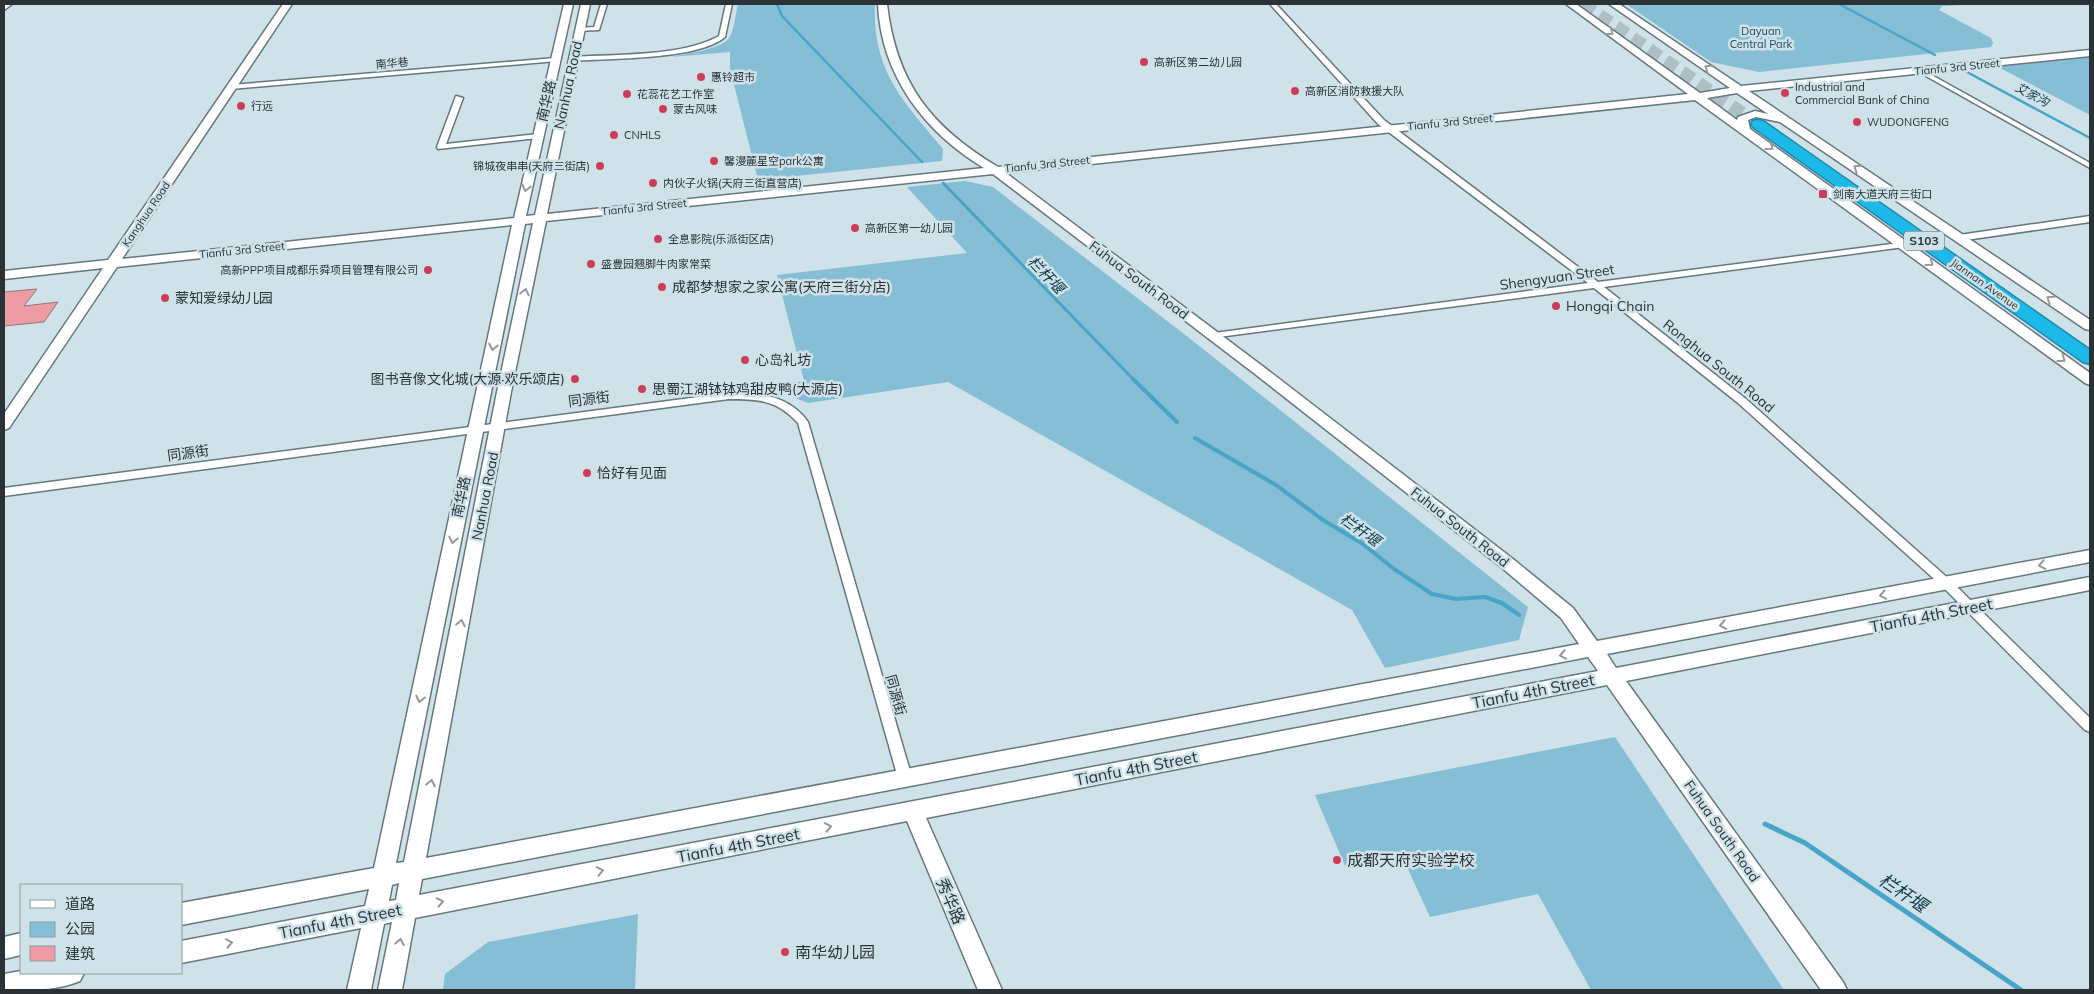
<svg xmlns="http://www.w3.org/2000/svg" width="2094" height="994" font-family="Mulish,'Noto Sans SC',sans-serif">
<rect width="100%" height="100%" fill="#cfe2ea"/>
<path fill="#85bed5" d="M738,4H875C872,71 903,101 943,149L942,161L758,180L730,69V52L670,57C684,54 720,50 729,38C734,32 736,12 738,4Z
M1626,4H1983L1942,6L1939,10L1991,38L1993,43L1991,47L1759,72L1711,62Z
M2090,56V115L1994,65Z
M965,181L993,187L1188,337L1528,607L1519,640L1385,668L1352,610L948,382L808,403L764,386L804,381L777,275L967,253L907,187Z
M1615,737L1784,990H1591L1538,894L1430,917L1401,854L1345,866L1315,795Z
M638,914L635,990H443L445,974L488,942Z"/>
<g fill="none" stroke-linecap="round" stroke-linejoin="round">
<path stroke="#48a5c7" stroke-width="2.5" d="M777,4L782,16L922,162
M1839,4L1935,55
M1965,71L2090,138"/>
<path stroke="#48a5c7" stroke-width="3" d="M943,183L1134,380"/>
<path stroke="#48a5c7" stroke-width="4" d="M1133,379L1177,422
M1195,438L1276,485L1323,520L1363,544L1394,569L1432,594L1456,599L1485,597L1502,603L1519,615"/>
<path stroke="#48a5c7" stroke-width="5" d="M1765,824L1805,843L2021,990"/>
</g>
<path fill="#ee9ba3" stroke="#8c7a7b" d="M37,289L24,306L58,302L44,322L4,326V292Z"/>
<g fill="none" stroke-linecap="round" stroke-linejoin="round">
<path stroke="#aebfc6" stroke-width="13" stroke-dasharray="13 7" stroke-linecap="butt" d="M1583,4L1758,124"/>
<g stroke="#66777e" stroke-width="3">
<path id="street" d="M601,4H607L599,30L577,31V29L579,28L594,27Z
M726,4H732L725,37C698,60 610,58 573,61L570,59L573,57C616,54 681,57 719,36Z
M1270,4H1276L1384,120L1598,282L1907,242V246L1904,247L1604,287L1746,399L1950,580L2090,718V732L2085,730L1942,586L1738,403L1594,288L1211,338L1209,336L1214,333L1588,283L1378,124Z
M555,58L558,60L557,61L231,89L227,87L231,85Z
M1919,68L2090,163V168L1917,71L1916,70Z
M456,96L463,98L446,144L538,134L542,136L538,138L438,149L437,147Z
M2090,216V222L1959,241L1955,238L1959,235Z
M729,393C759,393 789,395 808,422L912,778L910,782L905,784L900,782L898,778L798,423C777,400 759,399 729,399L4,496V488Z"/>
</g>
<g stroke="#66777e" stroke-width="3">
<path id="secondary" d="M4,4H12L4,10Z
M283,4H292L122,259L514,218L564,4H573L526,216L535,215L581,4H590L547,214L984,168C924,132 881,75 878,4H887C896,83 931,127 998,167L1688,94L1566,4H1576L1700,93L1730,88L1609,4H1619L1741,86L2090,50V56L1749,91L2090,320V330L2085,329L1780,122L1756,117L1748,120L1750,129L2090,373V385L2085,383L1695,100L1006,173L1265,368L1513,559L1573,608L1597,641L2090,550V562L1607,654L1616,668L2090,577V590L1626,681L1843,982L1847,990H1821L1607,685L926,818L1002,990H978L907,821L415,918L402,990H378L392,922L384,924L371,990H347L361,928L181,963V941L365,906L369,889L181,925V903L374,868L512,225L117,267L9,428L4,430V414L103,268L4,279V271L108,260ZM1737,93L1768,114L1755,111L1738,117L1737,120L1707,98ZM993,174L1255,374L1501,567L1561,618L1579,644L426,858L511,392L546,221ZM533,223L497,392L404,862L396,863L525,224ZM1588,657L1598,671L419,895L422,879ZM399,883L396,900L389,901L392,885Z
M21,933V955L4,959V937Z
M21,971V973H84L80,981C56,991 30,990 4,990V974Z"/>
</g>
<g stroke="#228aa9" stroke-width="3">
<path id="highway" d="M1758,120L1763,121L2090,350V364L2083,362L1753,127L1751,124L1753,121Z"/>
</g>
<use href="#street" fill="#fff" fill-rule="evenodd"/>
<use href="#secondary" fill="#fff" fill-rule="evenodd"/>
<use href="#highway" fill="#1db9e8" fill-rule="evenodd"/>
</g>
<defs><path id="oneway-chevron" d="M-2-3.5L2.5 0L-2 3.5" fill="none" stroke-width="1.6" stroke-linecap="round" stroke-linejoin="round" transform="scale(1.25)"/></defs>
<g stroke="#95989a">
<use href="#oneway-chevron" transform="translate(1610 32) rotate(35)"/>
<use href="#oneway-chevron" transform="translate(1708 68) rotate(-146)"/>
<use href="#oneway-chevron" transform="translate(1770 147) rotate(36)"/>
<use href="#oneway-chevron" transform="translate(1857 168) rotate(-146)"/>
<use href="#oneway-chevron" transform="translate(526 188) rotate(103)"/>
<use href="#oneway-chevron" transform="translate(1930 263) rotate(36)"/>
<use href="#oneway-chevron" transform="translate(525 292) rotate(-78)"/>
<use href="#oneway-chevron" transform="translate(2050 299) rotate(-146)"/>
<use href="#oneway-chevron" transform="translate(493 347) rotate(102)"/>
<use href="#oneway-chevron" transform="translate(2062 359) rotate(36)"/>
<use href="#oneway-chevron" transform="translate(453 540) rotate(102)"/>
<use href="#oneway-chevron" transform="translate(2042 565) rotate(169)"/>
<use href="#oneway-chevron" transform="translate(1883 595) rotate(169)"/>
<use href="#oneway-chevron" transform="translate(461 623) rotate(-79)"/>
<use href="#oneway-chevron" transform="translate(1723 625) rotate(169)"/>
<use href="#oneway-chevron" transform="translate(1563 655) rotate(169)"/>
<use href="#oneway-chevron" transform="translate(420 699) rotate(102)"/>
<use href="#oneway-chevron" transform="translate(431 783) rotate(-79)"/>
<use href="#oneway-chevron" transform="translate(828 827) rotate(-11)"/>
<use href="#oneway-chevron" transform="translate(600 871) rotate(-11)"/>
<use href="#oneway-chevron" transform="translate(440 902) rotate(-11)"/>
<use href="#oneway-chevron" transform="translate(400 942) rotate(-79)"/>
<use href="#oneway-chevron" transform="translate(229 943) rotate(-11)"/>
</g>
<g fill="#cd3d5a" stroke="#cfe2ea" stroke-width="2">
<circle cx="1144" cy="62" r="5"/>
<circle cx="701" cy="77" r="5"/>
<circle cx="1295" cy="91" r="5"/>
<circle cx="1785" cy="93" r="5"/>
<circle cx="627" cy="94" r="5"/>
<circle cx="241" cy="106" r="5"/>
<circle cx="663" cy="109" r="5"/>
<circle cx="1857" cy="122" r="5"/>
<circle cx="614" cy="135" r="5"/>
<circle cx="714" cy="161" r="5"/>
<circle cx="600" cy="166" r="5"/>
<circle cx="653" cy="183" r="5"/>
<rect x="1818" y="189" width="10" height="10" rx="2.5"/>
<circle cx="855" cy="228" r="5"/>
<circle cx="658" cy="239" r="5"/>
<circle cx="591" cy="264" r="5"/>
<circle cx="428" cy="270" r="5"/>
<circle cx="662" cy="287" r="5"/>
<circle cx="165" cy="298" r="5"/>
<circle cx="1556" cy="306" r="5"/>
<circle cx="745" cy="360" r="5"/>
<circle cx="575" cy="379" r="5"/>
<circle cx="642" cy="389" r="5"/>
<circle cx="587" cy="473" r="5"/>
<circle cx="1337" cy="860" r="5"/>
<circle cx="785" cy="952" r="5"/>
</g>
<g text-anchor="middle" stroke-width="5" stroke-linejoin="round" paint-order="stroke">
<g font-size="11" fill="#214a59" stroke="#cfe2ea">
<text x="1761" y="35">Dayuan<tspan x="1761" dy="13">Central Park</tspan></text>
</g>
<g font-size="11" fill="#2b3235" stroke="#cfe2ea" text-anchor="start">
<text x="1154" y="66">高新区第二幼儿园</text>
<text x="711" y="81">惠铃超市</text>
<text x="1795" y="91">Industrial and<tspan x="1795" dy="13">Commercial Bank of China</tspan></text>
<text x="1305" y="95">高新区消防救援大队</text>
<text x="637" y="98">花蕊花艺工作室</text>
<text x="251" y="110">行远</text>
<text x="673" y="113">蒙古风味</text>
<text x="1867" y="126">WUDONGFENG</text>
<text x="624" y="139">CNHLS</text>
<text x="724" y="165">馨漫麓星空park公寓</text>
<text x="590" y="170" text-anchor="end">锦城夜串串(天府三街店)</text>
<text x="663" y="187">内伙子火锅(天府三街直营店)</text>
<text x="1833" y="198">剑南大道天府三街口</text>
<text x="865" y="232">高新区第一幼儿园</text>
<text x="668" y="243">全息影院(乐派街区店)</text>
<text x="601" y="268">盛豊园翘脚牛肉家常菜</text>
<text x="418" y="274" text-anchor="end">高新PPP项目成都乐舜项目管理有限公司</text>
</g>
<g font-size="11" fill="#2b3235" stroke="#cfe2ea">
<text transform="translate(392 63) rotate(-5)" y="4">南华巷</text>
<text transform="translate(1957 67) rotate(-6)" y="4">Tianfu 3rd Street</text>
<text transform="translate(1450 122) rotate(-6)" y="4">Tianfu 3rd Street</text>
<text transform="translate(1047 164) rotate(-6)" y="4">Tianfu 3rd Street</text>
<text transform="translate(644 207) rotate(-6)" y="4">Tianfu 3rd Street</text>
<text transform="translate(146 214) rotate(-56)" y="4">Kanghua Road</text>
<text transform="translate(242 250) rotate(-6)" y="4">Tianfu 3rd Street</text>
<text transform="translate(1985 284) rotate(35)" y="4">Jiannan Avenue</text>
</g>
<g font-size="12" font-style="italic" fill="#0d3746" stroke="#cfe2ea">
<text transform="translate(2032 95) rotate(28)" y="4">艾家沟</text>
</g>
<rect fill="#cfe2ea" stroke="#5c676b" stroke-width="1" x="1904" y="231.5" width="40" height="19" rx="4"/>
<g font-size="12" font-weight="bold" fill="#2b3235">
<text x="1924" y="245">S103</text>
</g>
<g font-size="14" fill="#2b3235" stroke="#cfe2ea">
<text transform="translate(568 85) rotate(-78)" y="5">Nanhua Road</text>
<text transform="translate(546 101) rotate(-77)" y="5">南华路</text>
<text transform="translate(1557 277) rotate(-8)" y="5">Shengyuan Street</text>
<text transform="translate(1139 280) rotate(37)" y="5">Fuhua South Road</text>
<text transform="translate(1719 366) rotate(39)" y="5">Ronghua South Road</text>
<text transform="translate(589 399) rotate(-7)" y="5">同源街</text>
<text transform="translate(188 453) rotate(-8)" y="5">同源街</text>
<text transform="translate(485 496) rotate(-79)" y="5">Nanhua Road</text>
<text transform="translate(461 497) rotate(-78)" y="5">南华路</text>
<text transform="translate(1460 527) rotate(38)" y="5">Fuhua South Road</text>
<text transform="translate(896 695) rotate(74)" y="5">同源街</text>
<text transform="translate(1722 831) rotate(55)" y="5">Fuhua South Road</text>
</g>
<g font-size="14" fill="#2b3235" stroke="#cfe2ea" text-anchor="start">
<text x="672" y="292">成都梦想家之家公寓(天府三街分店)</text>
<text x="175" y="303">蒙知爱绿幼儿园</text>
<text x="1566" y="311">Hongqi Chain</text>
<text x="755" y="365">心岛礼坊</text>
<text x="565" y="384" text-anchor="end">图书音像文化城(大源·欢乐颂店)</text>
<text x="652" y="394">思蜀江湖钵钵鸡甜皮鸭(大源店)</text>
<text x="597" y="478">恰好有见面</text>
</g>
<g font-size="15" font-style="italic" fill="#0d3746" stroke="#cfe2ea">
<text transform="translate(1046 275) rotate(46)" y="5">栏杆堰</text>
<text transform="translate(1360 530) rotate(35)" y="5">栏杆堰</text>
</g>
<g font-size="16" fill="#2b3235" stroke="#cfe2ea">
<text transform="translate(1931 615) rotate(-11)" y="6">Tianfu 4th Street</text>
<text transform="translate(1533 691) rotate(-11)" y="6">Tianfu 4th Street</text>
<text transform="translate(1136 768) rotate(-11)" y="6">Tianfu 4th Street</text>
<text transform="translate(738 845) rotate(-11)" y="6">Tianfu 4th Street</text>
<text transform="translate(951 901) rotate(67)" y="6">秀华路</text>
<text transform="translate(340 921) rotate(-11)" y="6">Tianfu 4th Street</text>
</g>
<g font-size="16" fill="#2b3235" stroke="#cfe2ea" text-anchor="start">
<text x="1347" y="866">成都天府实验学校</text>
<text x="795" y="958">南华幼儿园</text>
</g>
<g font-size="18" font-style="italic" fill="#0d3746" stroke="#cfe2ea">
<text transform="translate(1903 893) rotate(34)" y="6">栏杆堰</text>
</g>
</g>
<rect width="2094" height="994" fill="none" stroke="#2b3235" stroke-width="10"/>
<rect x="20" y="884" width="162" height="90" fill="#cfe2ea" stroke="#8d9ca2"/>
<rect x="30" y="900" width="25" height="8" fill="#ffffff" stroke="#8d9ca2"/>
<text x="65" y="909" font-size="15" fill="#2b3235">道路</text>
<rect x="30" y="922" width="25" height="15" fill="#85bed5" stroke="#8d9ca2"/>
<text x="65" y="934" font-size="15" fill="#2b3235">公园</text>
<rect x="30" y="946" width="25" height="15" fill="#ee9ba3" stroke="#8d9ca2"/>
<text x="65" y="959" font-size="15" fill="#2b3235">建筑</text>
</svg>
